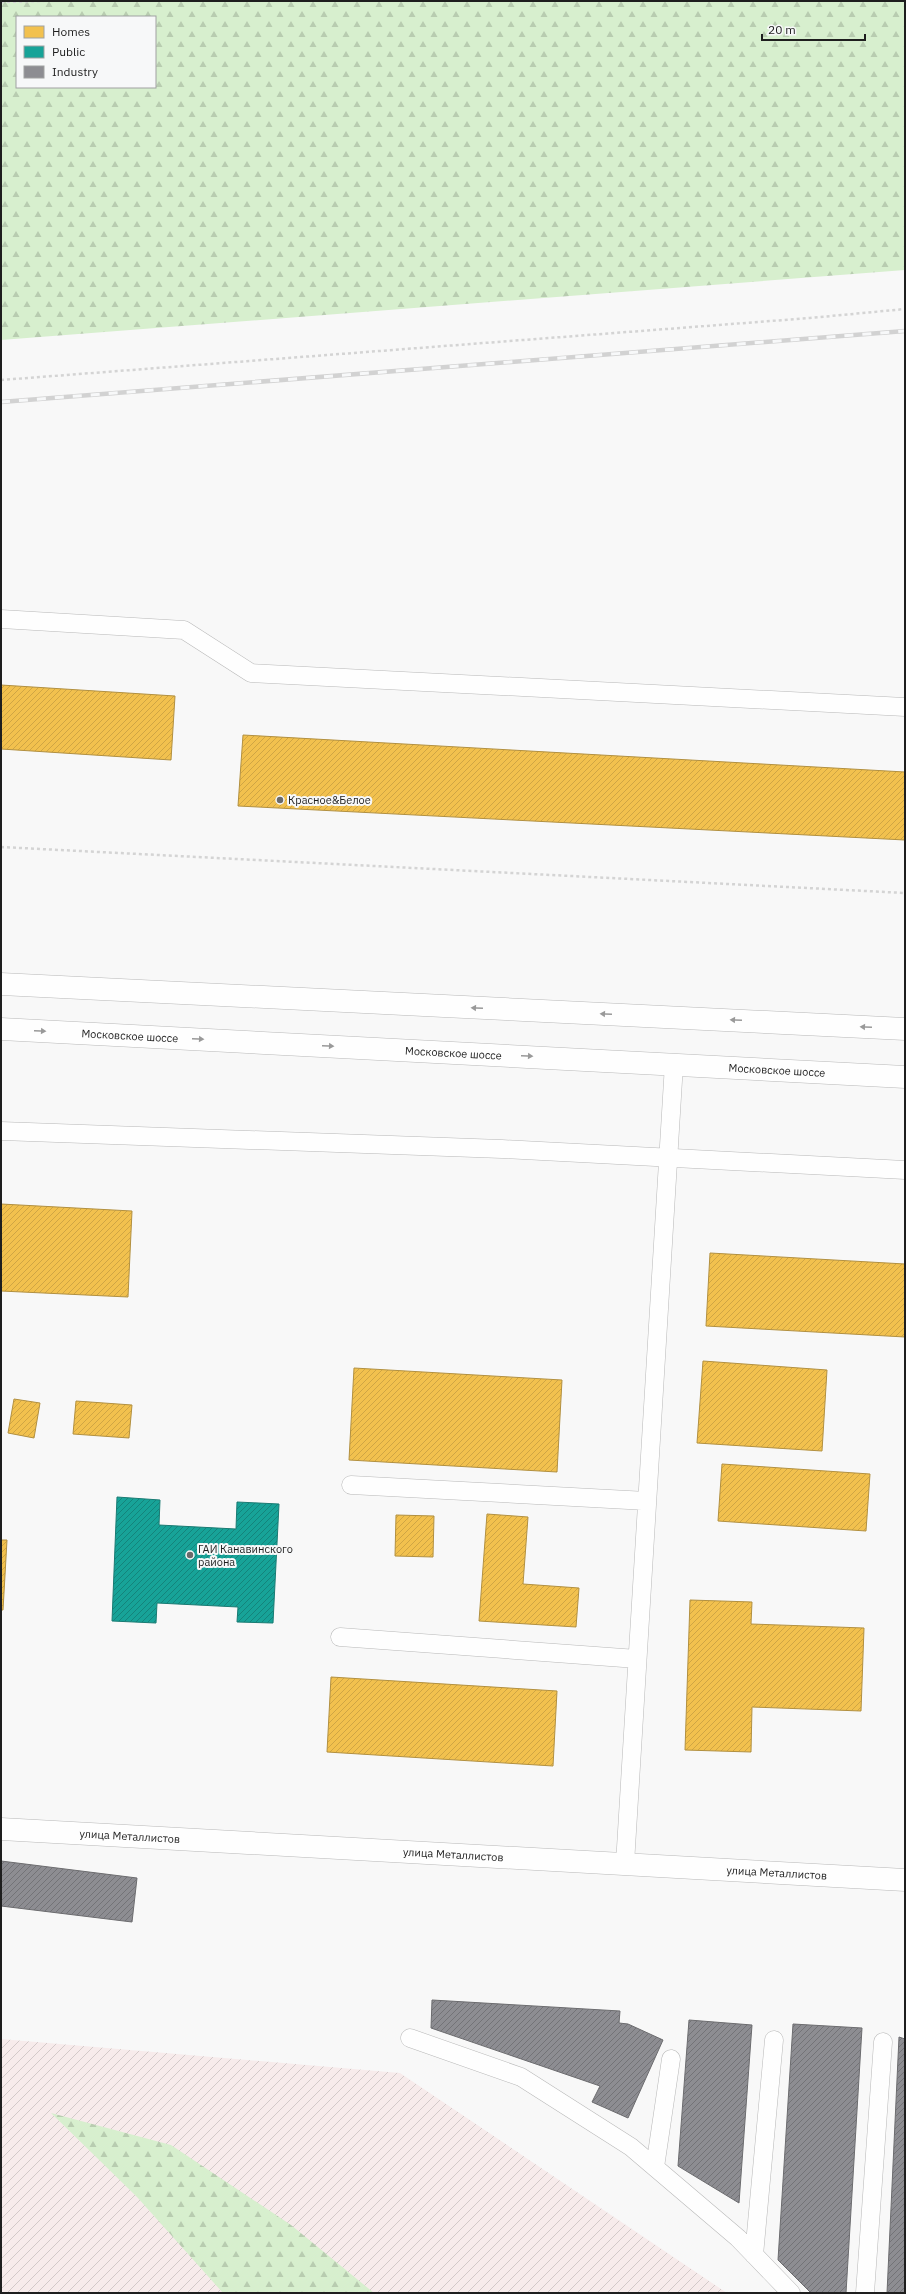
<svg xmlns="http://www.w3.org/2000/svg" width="906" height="2294" font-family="'IBM Plex Sans',sans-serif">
<defs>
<pattern id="industrial-furrows" width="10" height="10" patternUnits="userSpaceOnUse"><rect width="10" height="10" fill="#f7ebeb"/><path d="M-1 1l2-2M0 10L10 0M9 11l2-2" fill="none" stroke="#d3c9c9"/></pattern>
<pattern id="forest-firs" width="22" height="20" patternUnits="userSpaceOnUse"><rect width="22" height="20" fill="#d7efce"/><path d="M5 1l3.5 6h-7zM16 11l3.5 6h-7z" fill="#b8ccb0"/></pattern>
<pattern id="homes-hatch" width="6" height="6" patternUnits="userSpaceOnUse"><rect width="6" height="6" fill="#f2c14e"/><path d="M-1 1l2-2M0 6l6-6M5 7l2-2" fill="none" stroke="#cfa544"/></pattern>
<pattern id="public-hatch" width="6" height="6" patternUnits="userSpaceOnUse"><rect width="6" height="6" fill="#17a398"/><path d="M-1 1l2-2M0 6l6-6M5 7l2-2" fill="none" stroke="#14847b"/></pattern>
<pattern id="industry-hatch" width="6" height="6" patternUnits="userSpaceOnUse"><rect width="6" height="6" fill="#8d8d92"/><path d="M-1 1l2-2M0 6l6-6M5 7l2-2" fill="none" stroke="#737377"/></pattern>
</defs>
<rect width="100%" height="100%" fill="#f8f8f8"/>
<path fill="url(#industrial-furrows)" d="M1,2039L400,2073L727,2293H1Z"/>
<path fill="url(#forest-firs)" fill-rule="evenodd" d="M1,1H905V270L1,340ZM17,17H155V87H17Z
M51,2113L171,2145L291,2225L374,2293H223L137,2197Z"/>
<path fill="url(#homes-hatch)" stroke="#b29040" d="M1,685L175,696L171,760L1,749Z
M243,735L905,772V840L238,806Z
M1,1204L132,1211L128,1297L1,1291Z
M710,1253L905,1264V1337L706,1326Z
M703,1361L827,1370L822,1451L697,1443Z
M354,1368L562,1380L557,1472L349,1460Z
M14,1399L40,1403L34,1438L8,1433Z
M76,1401L132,1405L129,1438L73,1434Z
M722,1464L870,1474L866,1531L718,1521Z
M487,1514L528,1517L523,1584L579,1588L576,1627L479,1621Z
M396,1515L434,1516L433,1557L395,1556Z
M1,1540H7L3,1610H1Z
M690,1600L752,1602L751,1624L864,1628L861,1711L752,1707L751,1752L685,1750Z
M331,1677L557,1691L553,1766L327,1752Z"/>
<path fill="url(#public-hatch)" stroke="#197b73" d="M117,1497L160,1500L159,1525L236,1529L237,1502L279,1504L273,1623L237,1622L238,1607L157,1603L156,1623L112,1621Z"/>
<path fill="url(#industry-hatch)" stroke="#6c6c6f" d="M1,1861L137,1878L132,1922L1,1906Z
M432,2000L620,2011L619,2023L628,2024L663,2040L628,2118L592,2102L600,2086L431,2028Z
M689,2020L752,2025L739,2203L678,2166Z
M793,2024L862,2028L846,2293H811L778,2260Z
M899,2037L905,2039V2293H887Z"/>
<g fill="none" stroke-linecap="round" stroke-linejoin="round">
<g stroke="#b8b8b8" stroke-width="19">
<path id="lane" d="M1,619L184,630L251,673L905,707
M1,1131L502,1149L905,1170
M351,1485L647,1501
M340,1637L637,1659
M625,1864L674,1064
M410,2038L521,2077L631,2147L738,2238L791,2293
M655,2167L671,2059
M754,2255L774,2040
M865,2293L883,2042"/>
</g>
<g stroke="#b8b8b8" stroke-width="23">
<g id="street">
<path id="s1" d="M1,1829L905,1880"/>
</g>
</g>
<g stroke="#b8b8b8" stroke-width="23">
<g id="primary">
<path d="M1,984L905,1029"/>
<path id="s2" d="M1,1029L905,1077"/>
</g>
</g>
<path stroke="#d4d4d4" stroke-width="2.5" stroke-dasharray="3 3" stroke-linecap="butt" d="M1,2L44,1
M1,380L810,318L905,309
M1,847L905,893"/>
<use href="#lane" stroke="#fefefe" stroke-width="18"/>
<use href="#street" stroke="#fefefe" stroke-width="22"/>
<use href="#primary" stroke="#fefefe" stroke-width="22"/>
<g stroke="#d2d2d2" stroke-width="4.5">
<path id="rail" d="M1,402L905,331"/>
</g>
<use href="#rail" stroke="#f7f8f9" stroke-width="3" stroke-dasharray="9" stroke-linecap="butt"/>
</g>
<defs><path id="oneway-solid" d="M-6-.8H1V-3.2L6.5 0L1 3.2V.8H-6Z"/></defs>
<g fill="#999">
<use href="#oneway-solid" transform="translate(477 1008) rotate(-177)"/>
<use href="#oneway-solid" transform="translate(606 1014) rotate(-177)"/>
<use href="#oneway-solid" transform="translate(736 1020) rotate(-177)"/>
<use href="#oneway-solid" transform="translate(866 1027) rotate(-177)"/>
<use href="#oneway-solid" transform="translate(40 1031) rotate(3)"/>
<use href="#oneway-solid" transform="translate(198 1039) rotate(3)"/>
<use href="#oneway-solid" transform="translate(328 1046) rotate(3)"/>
<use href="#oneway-solid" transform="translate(527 1056) rotate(3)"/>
</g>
<g fill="#6a6a6a" stroke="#f7f8f9" stroke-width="1.5">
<circle cx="280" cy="800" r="4"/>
<circle cx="190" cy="1555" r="4"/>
</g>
<g text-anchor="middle" stroke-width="4" stroke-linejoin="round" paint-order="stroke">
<g font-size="11" fill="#1e1e1e" stroke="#f7f8f9" text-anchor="start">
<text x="288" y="804">Красное&amp;Белое</text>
<text x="198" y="1553">ГАИ Канавинского<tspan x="198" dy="13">района</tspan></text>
</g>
<g font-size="11" fill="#1e1e1e" stroke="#f7f8f9">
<text dy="4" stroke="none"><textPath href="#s2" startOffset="129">Московское шоссе</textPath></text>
<text dy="4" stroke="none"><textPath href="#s2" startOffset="453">Московское шоссе</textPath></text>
<text dy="4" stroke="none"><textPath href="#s2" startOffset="777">Московское шоссе</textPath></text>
<text dy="4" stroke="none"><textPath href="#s1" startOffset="129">улица Металлистов</textPath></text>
<text dy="4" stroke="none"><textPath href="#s1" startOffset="453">улица Металлистов</textPath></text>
<text dy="4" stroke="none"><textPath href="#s1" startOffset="777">улица Металлистов</textPath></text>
</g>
</g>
<rect width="906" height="2294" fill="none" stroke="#1e1e1e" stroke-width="4"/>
<rect x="16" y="16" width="140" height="72" fill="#f7f8f9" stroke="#a0a1a1"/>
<rect x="24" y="26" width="20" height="12" fill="#f2c14e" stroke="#a0a1a1"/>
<text x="52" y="36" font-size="12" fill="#1e1e1e">Homes</text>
<rect x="24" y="46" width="20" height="12" fill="#17a398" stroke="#a0a1a1"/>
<text x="52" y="56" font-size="12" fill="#1e1e1e">Public</text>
<rect x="24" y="66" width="20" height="12" fill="#8d8d92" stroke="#a0a1a1"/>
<text x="52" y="76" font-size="12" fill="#1e1e1e">Industry</text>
<path d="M762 34v6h103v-6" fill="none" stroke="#1e1e1e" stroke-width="2"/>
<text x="768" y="34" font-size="12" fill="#1e1e1e" stroke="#f7f8f9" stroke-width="3" paint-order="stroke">20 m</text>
</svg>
